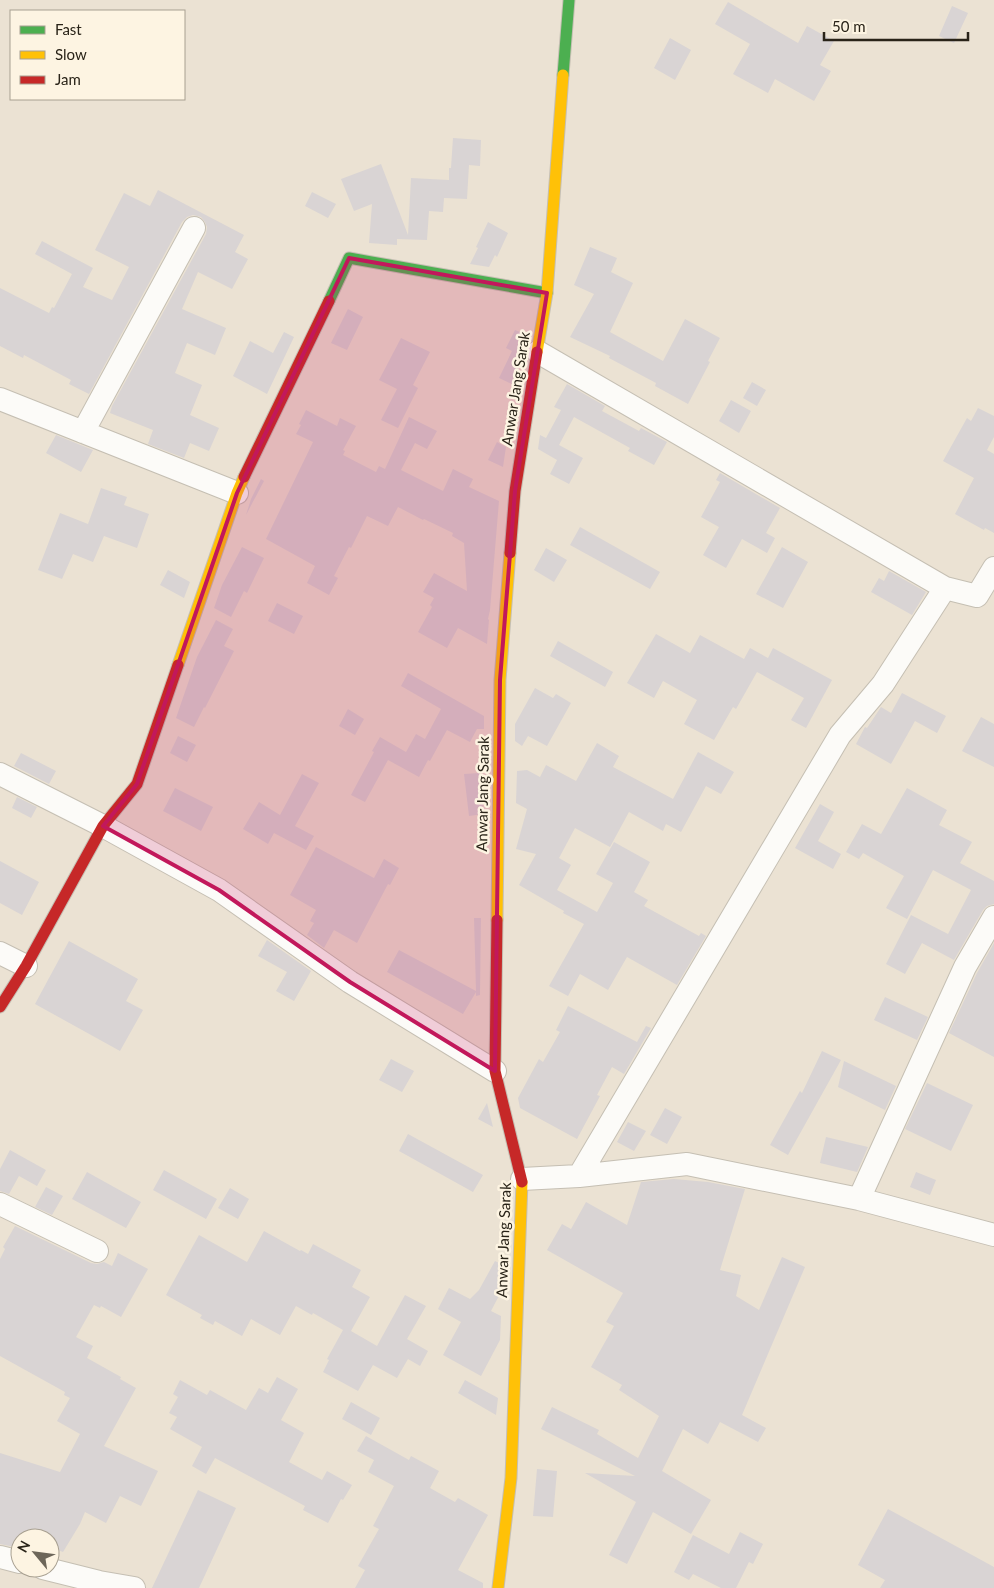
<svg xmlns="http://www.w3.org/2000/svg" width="994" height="1588" font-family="Lato,sans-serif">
<rect width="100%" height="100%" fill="#ebe2d3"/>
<path fill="#d9d4d4" d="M728,2L798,43L807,26L834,41L820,65L831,71L814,101L775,79L768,93L733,74L750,44L715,24Z
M952,6L968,13L954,43L939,36Z
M670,38L691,50L675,80L654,68Z
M453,138L481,140L480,166L469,165L467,199L444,198L443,212L429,211L427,240L397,239V245L369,243L372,204L354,211L341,179L381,164L408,235L411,178L449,180V168H451Z
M158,190L244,235L235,252L248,259L232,289L198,272L182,309L226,328L215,355L187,343L175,373L202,385L190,415L219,428L209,451L190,443L184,458L148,444L153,430L110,413L112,406L206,234L207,227L205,222L201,217L193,215L187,217L182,222L89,394L69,384L71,380L24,355L23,358L0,346V288L49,313L52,307L54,308L72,274L35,254L42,241L93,268L83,287L112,300L129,267L95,250L124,193L150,206Z
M312,192L336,204L328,218L305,206Z
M488,222L508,233L497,257L495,255L489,267L470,264L478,248L476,247Z
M590,247L617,258L611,272L633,283L610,332L663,361L685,319L720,338L708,361L710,362L688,404L655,386L656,383L609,358L610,356L570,337L594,294L574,285Z
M348,309L363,317L347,350L331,343Z
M515,330L525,334L516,386L499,378L512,351L506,348Z
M284,332L294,337L267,394L233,376L250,341L273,353Z
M401,338L430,352L413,385L418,388L398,428L381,420L397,389L379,380Z
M752,382L766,390L757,406L743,398Z
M567,384L605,406L602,411L639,431L641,428L667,442L654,465L628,451L630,448L574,417L559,445L583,458L569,484L550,474L557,460L538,449L540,435L546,438L561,410L554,407Z
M731,400L751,411L739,433L719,421Z
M978,408L994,416V437L987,450L994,454V533L985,528L984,530L955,514L974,478L943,461L967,418L971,421Z
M306,410L337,426L340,418L356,426L343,450L345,451L343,455L376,472L379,466L385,469L409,417L437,431L427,449L415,443L401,470L443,491L453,469L473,479L469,487L499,501L490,610L488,619L489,620L487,644L458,628L447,648L418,632L432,607L430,605L434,598L423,592L434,573L467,591L464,543L452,536L453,533L424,519L423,520L398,507L388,526L367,516L351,548L349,547L334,576L338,578L329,595L307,583L315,566L266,539L313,442L296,434L301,425L299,424Z
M56,435L93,450L81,472L46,453Z
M497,442L506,447L503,467L488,460Z
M720,473L780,508L766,533L775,538L767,553L742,539L726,568L703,555L719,527L701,517L720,482L716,480Z
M261,479L264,481L246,515L251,499Z
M101,488L127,497L124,505L149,514L137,548L104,536L93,562L73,554L62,579L38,570L60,513L88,524Z
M580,527L660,572L650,589L570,545Z
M242,547L264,558L247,593L244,591L231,617L214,608L222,585Z
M782,547L808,562L783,608L756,594Z
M546,548L567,560L554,582L534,570Z
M168,570L190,582L184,598L160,585Z
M889,571L926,592L912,615L871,592L879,578L884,581Z
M277,603L303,616L294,634L268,621Z
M216,620L233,629L224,646L234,651L205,708L204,707L194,727L176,718L197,657Z
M656,634L690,653L700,635L744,659L750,648L768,658L773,648L832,680L806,728L791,720L804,698L757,672L736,709L733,707L714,740L684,724L697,700L663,681L654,698L627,683Z
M558,641L613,672L605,687L550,656Z
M408,673L484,716V729H477L470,742L447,730L430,761L428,760L419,777L388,760L365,802L351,795L374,752L372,751L380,737L406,752L416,734L425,739L441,709L401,686Z
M535,688L553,698L556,694L571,703L547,746L528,736L522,746L515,741V724Z
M902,693L946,716L937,733L915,721L891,764L856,744L865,727L867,728L881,707L891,713Z
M348,709L364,719L355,735L339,726Z
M981,717L994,724V767L962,751Z
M178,736L196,745L187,762L170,753Z
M597,743L619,756L613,767L673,799L698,752L734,772L721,794L706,786L681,832L666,824L663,831L629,812L610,847L575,828L559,858L571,865L557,890L597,912L613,883L596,874L614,842L650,862L634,892L648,900L644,906L699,936L701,933L706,936L677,985L627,957L608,990L580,974L568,996L549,986L584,924L563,913L564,911L519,885L536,854L516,849L527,809L516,803L517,771L527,770L540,777L546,765L576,781Z
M21,753L56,771L49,784L14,766Z
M480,773L483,791V814L469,816L464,774Z
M302,774L319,783L295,826L314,836L306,850L274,833L268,844L243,829L259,802L280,815Z
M175,788L213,807L201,831L163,811Z
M907,788L947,810L939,825L972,842L960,863L994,881V904L987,906L983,910L954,960L922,943L905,974L886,964L911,915L948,934L971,890L933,870L907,919L886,908L904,876L863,853L859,859L846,852L862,824L881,834Z
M17,797L37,807L31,818L12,808Z
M820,804L834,812L818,841L841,854L833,869L795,848Z
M316,847L374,878L384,859L399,868L390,885L388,884L357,943L334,930L324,948L307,935L314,923L310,921L316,910L290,895Z
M0,861L39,882L22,915L0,903Z
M474,918H481L480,995L476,996V992L463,1014L387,972L399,950L476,991Z
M267,940L311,971L294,1001L276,991L287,972L258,956Z
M69,941L138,979L126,1001L143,1010L120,1051L35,1004Z
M994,943V1057L949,1033L977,973Z
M885,997L928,1017L917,1040L874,1020Z
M568,1006L637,1042L646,1026L651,1028L624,1074L612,1067L597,1095L600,1096L577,1139L520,1108L518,1098L539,1059L543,1062L560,1032L556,1030Z
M822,1051L841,1060L788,1155L770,1145L800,1091L802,1093Z
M391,1059L414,1071L402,1092L379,1080Z
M844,1061L896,1086L885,1110L838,1087Z
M927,1083L973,1105L951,1151L905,1129Z
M487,1103L493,1127L478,1119Z
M665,1108L682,1117L667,1144L650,1135Z
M628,1122L646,1131L634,1151L617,1142Z
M408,1134L483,1175L473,1192L399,1151Z
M826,1137L868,1147L857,1172L820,1163Z
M10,1150L46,1170L37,1186L19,1176L9,1194L0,1191V1169Z
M164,1170L217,1199L206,1219L153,1190Z
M87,1172L141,1202L126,1228L72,1199Z
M916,1172L936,1180L930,1195L910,1187Z
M674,1179L708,1182L745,1189L720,1270L741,1275L736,1296L759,1310L782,1257L805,1267L742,1415L766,1428L758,1442L720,1422L708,1444L683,1429L662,1471L711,1500L691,1534L653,1512L627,1564L609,1555L636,1502L585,1473L635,1476L541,1429L552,1407L599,1430L597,1434L638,1458L659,1416L619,1390L622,1385L591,1367L614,1326L606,1322L623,1293L547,1250L562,1224L571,1229L586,1202L627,1225L641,1182Z
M46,1187L63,1196L52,1215L35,1207Z
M230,1188L249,1199L238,1219L218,1208Z
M15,1226L91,1263L97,1264L104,1262L112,1266L118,1253L148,1269L121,1317L101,1306L100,1308L94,1305L76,1337L93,1346L87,1358L121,1377L120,1379L136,1388L104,1446L158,1471L141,1506L120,1496L106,1523L85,1512L80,1524L63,1552L50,1547V1538H20V1548L0,1544V1453L60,1472L80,1434L57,1421L70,1398L64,1395L65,1392L0,1356V1259L5,1249L3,1247Z
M264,1231L300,1251L301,1250L308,1254L313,1244L361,1270L352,1287L370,1297L351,1331L377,1346L405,1295L426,1306L407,1339L428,1351L420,1366L408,1359L397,1378L373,1365L358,1391L323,1372L329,1360L327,1359L343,1330L313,1313L312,1315L296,1306L280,1335L251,1319L242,1336L215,1321L213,1325L200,1318L202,1315L166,1295L199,1235L247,1262Z
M495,1261L503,1265L502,1290L491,1311L501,1316L500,1340L481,1376L443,1355L461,1322L438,1309L449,1288L470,1299L479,1290Z
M277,1377L298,1389L281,1420L304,1433L289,1462L322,1480L327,1471L352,1485L343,1500L341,1499L328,1523L303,1510L305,1506L215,1458L206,1474L192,1466L202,1447L170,1429L177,1417L169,1413L178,1397L173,1394L180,1380L207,1395L210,1390L246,1410L259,1388L268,1393Z
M465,1380L498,1398L496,1415L458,1393Z
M351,1402L380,1418L371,1435L342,1419Z
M366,1436L409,1460L411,1456L439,1471L430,1488L455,1502L458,1498L488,1515L458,1570L483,1583V1588H355L365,1570L358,1566L379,1529L373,1526L394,1486L368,1472L374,1460L357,1451Z
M537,1469L557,1471L553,1517L533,1516Z
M198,1490L236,1508L199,1588H152Z
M888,1509L994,1567V1588H880L885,1580L858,1565Z
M740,1532L763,1544L753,1564L749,1562L736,1588H721L693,1574L689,1580L674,1572L693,1535L729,1554Z"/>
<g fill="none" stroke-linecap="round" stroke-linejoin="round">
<g stroke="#c5bfb3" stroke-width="24">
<path id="street" d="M538,352L945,588
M0,399L237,493
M83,432L194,228
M0,774L103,826L219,890L350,982L495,1071
M0,953L26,966
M579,1176L840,735L883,684L945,588L977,596L994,568
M522,1179L579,1176L687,1164L859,1199L994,1235
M859,1199L965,967L994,917
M0,1204L97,1251
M0,1557L20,1562
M43,1568L99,1582L134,1588"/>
</g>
<g stroke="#c5bfb3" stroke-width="13">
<path id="fast" d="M563,75L569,0
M329,301L349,258L547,293"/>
</g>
<g stroke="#c5bfb3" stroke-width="13">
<path id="slow" d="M537,352L547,293L563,75
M178,665L237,493L244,477
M497,920L500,680L510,553
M498,1588L511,1478L522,1182"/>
</g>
<g stroke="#c5bfb3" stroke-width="13">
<path id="jam" d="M244,477L329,301
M510,553L515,491L537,352
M497,920L495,1071L522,1182
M0,1007L26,966L103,826L137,784L178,665"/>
</g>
<use href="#street" stroke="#fcfbf8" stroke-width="22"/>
<use href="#fast" stroke="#4caf50" stroke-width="11"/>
<use href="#slow" stroke="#ffc107" stroke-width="11"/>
<use href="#jam" stroke="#c62828" stroke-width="11"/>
</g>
<path fill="#c2185b" fill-opacity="0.2" stroke="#c2185b" stroke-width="4" stroke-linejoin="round" d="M349,258L547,293L515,491L500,680L495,1071L350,982L219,890L103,826L137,784L237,493Z"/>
<g text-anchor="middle" stroke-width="5" stroke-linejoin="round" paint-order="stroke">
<g font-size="15" fill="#292318" stroke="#fdf4e2">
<text transform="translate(516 389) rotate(-81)" y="5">Anwar Jang Sarak</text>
<text transform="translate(483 794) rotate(-89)" y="5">Anwar Jang Sarak</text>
<text transform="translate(504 1240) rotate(-88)" y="5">Anwar Jang Sarak</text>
</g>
</g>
<rect x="10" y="10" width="175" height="90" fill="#fdf4e2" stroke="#a8a091"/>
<rect x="20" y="26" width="25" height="8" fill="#4caf50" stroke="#a8a091"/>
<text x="55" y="35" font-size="15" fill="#292318">Fast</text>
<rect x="20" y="51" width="25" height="8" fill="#ffc107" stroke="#a8a091"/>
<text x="55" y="60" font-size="15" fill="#292318">Slow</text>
<rect x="20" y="76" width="25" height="8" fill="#c62828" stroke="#a8a091"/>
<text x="55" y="85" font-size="15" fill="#292318">Jam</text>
<g transform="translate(35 1553) rotate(299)"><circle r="24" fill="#fdf4e2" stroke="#a8a091"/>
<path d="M0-4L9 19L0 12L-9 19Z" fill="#6d6659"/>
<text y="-8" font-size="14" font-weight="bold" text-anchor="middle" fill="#292318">N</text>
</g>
<path d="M824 32v8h144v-8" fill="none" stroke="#292318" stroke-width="2.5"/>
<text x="832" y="32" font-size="15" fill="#292318" stroke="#fdf4e2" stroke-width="4" paint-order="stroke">50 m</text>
</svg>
